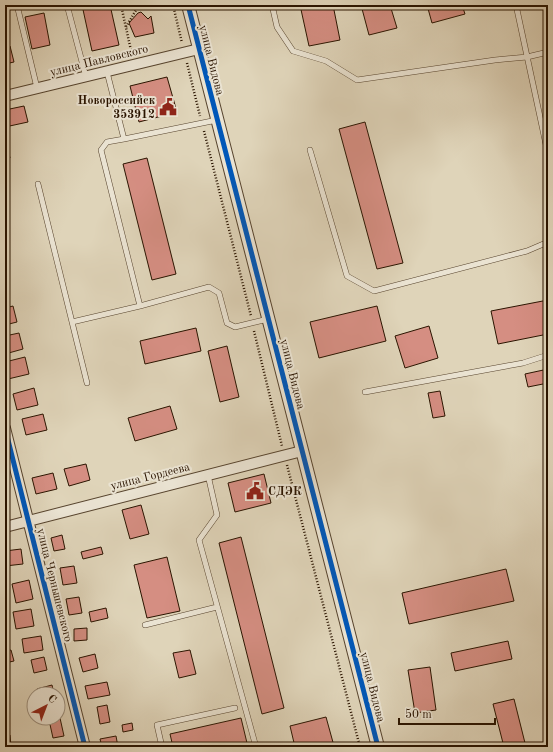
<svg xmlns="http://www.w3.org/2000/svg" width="553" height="752" font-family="'Old Standard TT',serif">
<rect width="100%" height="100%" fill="#dfd4b9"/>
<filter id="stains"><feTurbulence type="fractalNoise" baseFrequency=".005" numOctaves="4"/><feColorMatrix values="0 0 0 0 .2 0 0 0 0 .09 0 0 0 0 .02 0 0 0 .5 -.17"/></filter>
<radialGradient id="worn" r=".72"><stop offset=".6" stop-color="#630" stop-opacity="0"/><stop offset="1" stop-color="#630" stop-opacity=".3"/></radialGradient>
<path fill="#d58e82" stroke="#2a1400" d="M25,5H43L27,9Z
M82,5H110L119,45L92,51Z
M300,5H333L340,40L309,46Z
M361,5H390L397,28L369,35Z
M427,5H462L465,14L432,23Z
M141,12L148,19L151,16L154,33L135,37L129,23L138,13Z
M44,13L50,45L32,49L25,17Z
M10,46L14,62L5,64V47Z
M167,77L177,112L139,122L130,86Z
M24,106L28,122L5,127V110Z
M365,122L403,263L377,269L339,129Z
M6,142L10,158L5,160V143Z
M147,158L176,274L152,280L123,164Z
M5,282L8,294H5Z
M548,300V334L498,344L491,311Z
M13,306L17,322L5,325V308Z
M377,306L386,341L319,358L310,322Z
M429,326L438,358L405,368L395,336Z
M196,328L201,351L145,364L140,341Z
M19,333L23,349L5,354V336Z
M227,346L239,397L220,402L208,351Z
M25,357L29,374L8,379L5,362Z
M548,369V383L528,387L525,374Z
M34,388L38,405L17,410L13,394Z
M440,391L445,416L433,418L428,393Z
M170,406L177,429L135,441L128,418Z
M43,414L47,430L26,435L22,419Z
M86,464L90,480L69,486L64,469Z
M53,473L57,489L36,494L32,478Z
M264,474L271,503L235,512L228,483Z
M141,505L149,534L130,539L122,510Z
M62,535L65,549L54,551L51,538Z
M241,537L284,708L262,714L219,543Z
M101,547L103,554L83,559L81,552Z
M21,549L23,564L5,566V551Z
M167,557L180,611L147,618L134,565Z
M74,566L77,583L63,585L60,568Z
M506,569L514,601L409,624L402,593Z
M29,580L33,599L16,603L12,584Z
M79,597L82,613L69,615L66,599Z
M106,608L108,618L91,622L89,612Z
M31,609L34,626L16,629L13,612Z
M87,628V640L74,641V629Z
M41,636L43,650L24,653L22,639Z
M508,641L512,659L455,671L451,653Z
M11,650L14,661L5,663V651Z
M190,650L196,674L179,678L173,653Z
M95,654L98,668L83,672L79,658Z
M44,657L47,670L34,673L31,660Z
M430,667L436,710L415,713L408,670Z
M107,682L110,695L88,699L85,686Z
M52,685L54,694H38L37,689Z
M514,699L526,747H504L493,704Z
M107,705L110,722L100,724L97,707Z
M326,717L334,746L329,747H295L290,726Z
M60,718L64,736L53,738L49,720Z
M241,718L247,743L229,747H173L170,734Z
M132,723L133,730L123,732L122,725Z
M5,735H10L11,747H5Z
M116,736L118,747H102L100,739Z"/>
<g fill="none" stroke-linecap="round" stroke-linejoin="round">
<g stroke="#57442e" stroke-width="6">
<path id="service" d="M17,5L37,88
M67,5L86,77
M272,5L277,27L293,51L326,61L357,80L495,60L527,57L548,52
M516,5L548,154
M124,139L217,120
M310,150L347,276L374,291L527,251L548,242
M38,184L72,322L140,306L101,150L107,142L124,139L107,72
M140,306L209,287L219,293L227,323L235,327L268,319
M72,322L87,383
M365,392L523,363L548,355
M208,475L217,515L199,540L256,747
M145,625L217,607
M162,747L157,725L235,708"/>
</g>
<g stroke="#57442e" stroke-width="12">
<path id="minor" d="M5,96L199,49
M5,428L85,747
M5,527L302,451"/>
</g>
<g stroke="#57442e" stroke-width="14">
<path id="tertiary" d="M188,5L378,747"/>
</g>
<path stroke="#2a1400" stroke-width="2.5" stroke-dasharray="1 2" stroke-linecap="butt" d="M121,5L132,55
M173,5L182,43
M126,27L139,5
M187,63L200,116
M204,131L251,316
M254,331L282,446
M287,465L360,747"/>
<use href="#service" stroke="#eae3d2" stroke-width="5"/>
<use href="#minor" stroke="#eae3d2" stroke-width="10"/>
<use href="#tertiary" stroke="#eae3d2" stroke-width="12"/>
<g stroke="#eae3d2" stroke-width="8">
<path id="cycleway" d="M188,5L378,747
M5,428L85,747"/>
</g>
<use href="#cycleway" stroke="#0057b8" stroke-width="5"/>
</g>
<defs>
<g id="civic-bare" transform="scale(1.38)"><path d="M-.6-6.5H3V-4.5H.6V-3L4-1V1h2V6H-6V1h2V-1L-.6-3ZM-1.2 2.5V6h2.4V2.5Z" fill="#8f2418" stroke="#eae3d2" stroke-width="2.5" paint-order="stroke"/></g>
</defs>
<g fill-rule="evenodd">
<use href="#civic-bare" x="168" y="107"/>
<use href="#civic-bare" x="255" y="491"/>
</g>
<g text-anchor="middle" stroke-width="4" stroke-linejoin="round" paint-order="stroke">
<g font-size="12" fill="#2a1400" stroke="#eae3d2">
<text transform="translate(99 60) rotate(-14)" y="4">улица Павловского</text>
<text transform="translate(212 60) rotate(76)" y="4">улица Видова</text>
<text transform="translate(293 374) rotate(76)" y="4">улица Видова</text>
<text transform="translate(150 476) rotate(-14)" y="4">улица Гордеева</text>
<text transform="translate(55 585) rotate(76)" y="4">улица Чернышевского</text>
<text transform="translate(373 687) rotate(76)" y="4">улица Видова</text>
</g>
<g font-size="12" font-weight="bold" fill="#2a1400" stroke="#eae3d2" text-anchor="end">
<text x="155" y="104">Новороссийск<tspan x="155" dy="14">353912</tspan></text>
<text x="268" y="495" text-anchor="start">СДЭК</text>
</g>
</g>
<rect width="553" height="752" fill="none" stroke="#dfd4b9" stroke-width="20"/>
<rect x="6" y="6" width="541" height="740" fill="none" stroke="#2a1400" stroke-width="2"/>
<rect x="10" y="10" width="533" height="732" fill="none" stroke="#2a1400"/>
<g transform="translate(46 706) rotate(42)"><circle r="19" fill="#eae3d2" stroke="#9d907e"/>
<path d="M0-3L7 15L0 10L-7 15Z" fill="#8f2418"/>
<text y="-6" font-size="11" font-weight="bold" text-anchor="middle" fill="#2a1400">С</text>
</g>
<path d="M399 718v6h96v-6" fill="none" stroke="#2a1400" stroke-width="2"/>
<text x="405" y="718" font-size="12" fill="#2a1400" stroke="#eae3d2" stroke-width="3" paint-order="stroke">50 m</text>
<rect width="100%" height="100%" filter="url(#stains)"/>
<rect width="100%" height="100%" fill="url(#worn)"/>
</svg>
